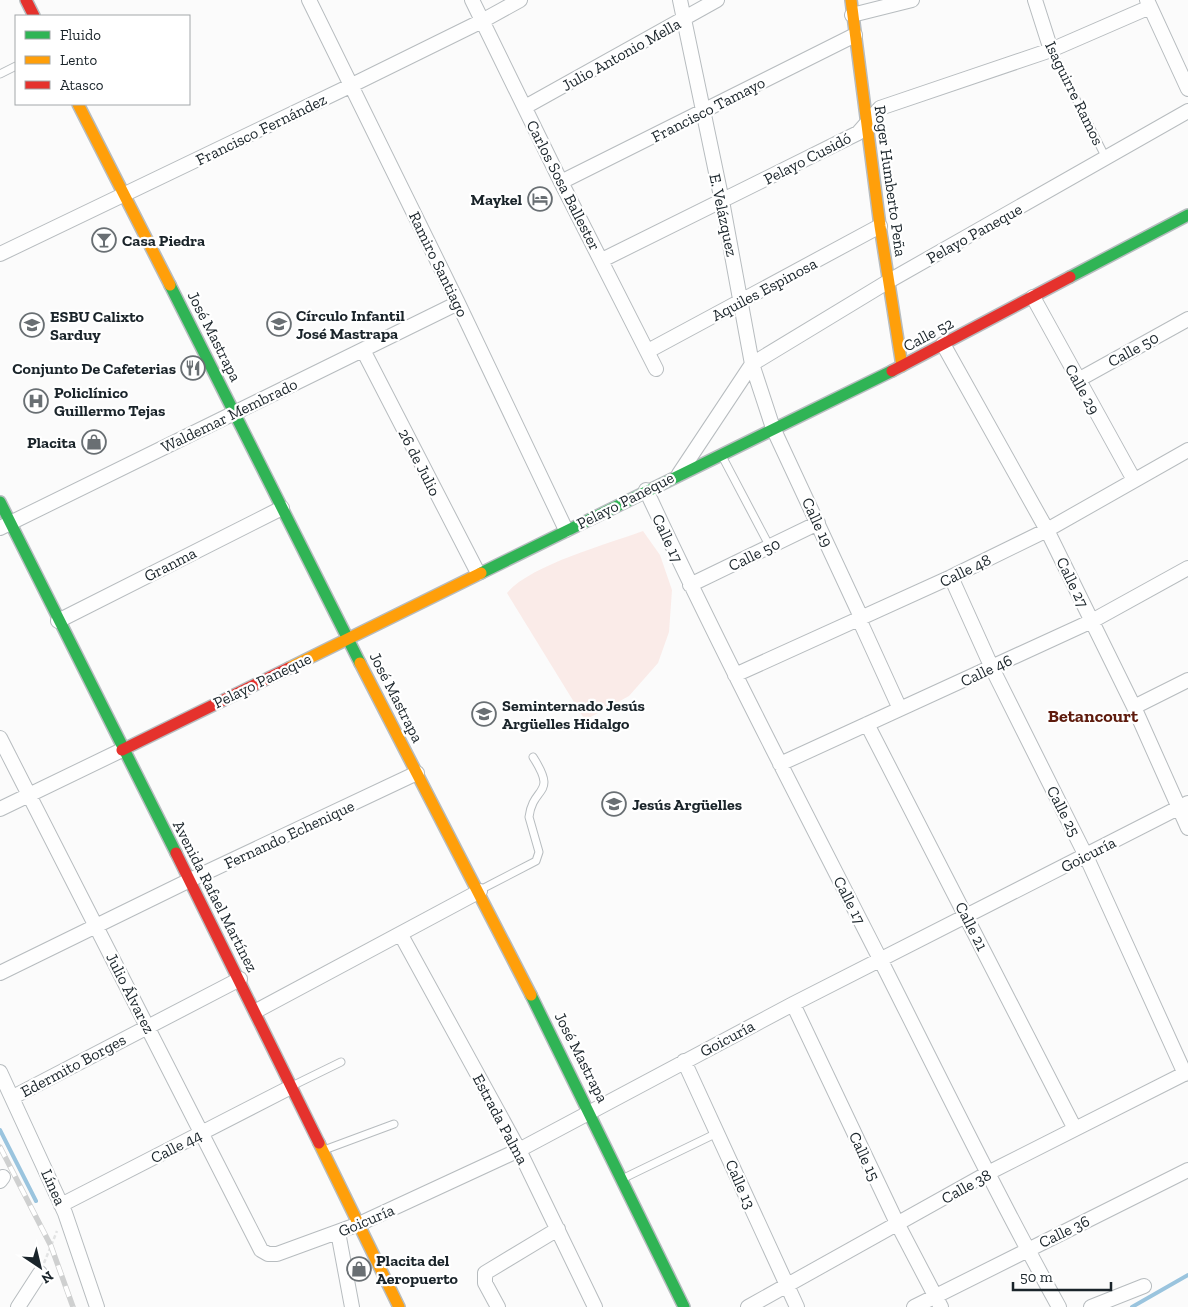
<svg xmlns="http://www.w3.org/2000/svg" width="1188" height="1307" font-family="'Zilla Slab',serif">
<rect width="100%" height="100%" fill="#fbfbfb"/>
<path fill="#faebe8" d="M643,531L660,555L672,590L669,632L658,663L629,696L585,720L507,593C530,565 608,544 643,531Z"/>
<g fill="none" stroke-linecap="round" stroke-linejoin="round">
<path stroke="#9ac4de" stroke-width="4" d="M0,1130L36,1201
M1132,1307L1188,1275"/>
<g stroke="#b7bcbf" stroke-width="9">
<path id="lane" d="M1051,50L1106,158
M0,74L16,66
M722,456L770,547
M480,890L536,861L539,852L529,817C533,785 558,796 533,757
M294,1085L341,1062
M324,1150L394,1124
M624,1178L717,1133"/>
</g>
<g stroke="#b7bcbf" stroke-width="16">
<path id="street" d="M309,0L458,303L566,530
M472,0L561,182L656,369
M680,0L722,201L752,364L773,428L861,617
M1035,0L1051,50
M1147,0L1188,89
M852,15L912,0
M525,107L717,0
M561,182L855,35
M0,254L350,86L482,21L520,0
M602,260L858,133L880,108L1051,50L1150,7
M1033,297L1134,480
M943,344L1047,530L1134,707L1188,828
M363,350L478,573
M648,351L880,226
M1078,380L1188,319
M679,474L752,364L889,281L1188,111
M646,490C720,649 801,804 880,959C939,1076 996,1193 1059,1307
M0,528L458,303
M951,577L992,668L1086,856L1185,1074
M690,585L818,523
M859,619L900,709
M58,621L282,508
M735,675L951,577L1047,530L1188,450
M1134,707L1188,680
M867,724L1075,1129
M0,738L261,1250L268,1254H277L359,1224L519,1150L793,1004L1188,803
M780,764L1092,621L1188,568
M0,809L122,750
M401,935L519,1150L595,1307
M0,973L190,880L417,773
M793,1004L897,1223L941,1307
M256,1011L480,891
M684,1061L797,1307
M0,1072L65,1213L97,1307
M13,1097L240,979
M0,1181L3,1177
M61,1205L291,1087
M338,1232L352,1307
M18,1307L40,1273
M498,1307L485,1283V1273L558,1229
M748,1307L988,1173L1188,1072
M914,1307L1188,1170
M1091,1307L1144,1286"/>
</g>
<g stroke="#b7bcbf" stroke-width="14">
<path id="fast" d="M1070,277L1188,215
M170,285L360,663
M0,502L176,853
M481,573L892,371
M531,995L684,1307"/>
</g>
<g stroke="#b7bcbf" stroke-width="14">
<path id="slow" d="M851,0L880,226L902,366
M78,104L170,285
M360,663L531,995
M289,668L481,573
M319,1143L399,1307"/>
</g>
<g stroke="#b7bcbf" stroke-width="14">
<path id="jam" d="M26,0L34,16
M892,371L1070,277
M122,750L289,668
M176,853L319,1143"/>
</g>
<path stroke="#e3e4e4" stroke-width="2.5" stroke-dasharray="4 2.5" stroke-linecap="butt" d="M44,1263L57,1231"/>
<use href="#lane" stroke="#fefefe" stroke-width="7"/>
<use href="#street" stroke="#fefefe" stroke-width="14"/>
<use href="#fast" stroke="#30b455" stroke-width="11"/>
<use href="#slow" stroke="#ff9f0a" stroke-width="11"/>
<use href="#jam" stroke="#e5322d" stroke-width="11"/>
<g stroke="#cfd0d0" stroke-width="5.5">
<path id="rail" d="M0,1147L51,1246L73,1307"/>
</g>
<use href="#rail" stroke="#fff" stroke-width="4" stroke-dasharray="11" stroke-linecap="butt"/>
</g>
<defs>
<g id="hotel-ring" transform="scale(1.25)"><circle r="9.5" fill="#fff" stroke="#696f73" stroke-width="1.5"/><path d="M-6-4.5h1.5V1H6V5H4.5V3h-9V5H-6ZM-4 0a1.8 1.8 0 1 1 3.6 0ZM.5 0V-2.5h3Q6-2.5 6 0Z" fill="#696f73"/></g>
<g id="bar-ring" transform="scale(1.25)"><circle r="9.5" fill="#fff" stroke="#696f73" stroke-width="1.5"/><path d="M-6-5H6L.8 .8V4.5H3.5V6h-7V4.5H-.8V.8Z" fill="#696f73"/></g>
<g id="school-ring" transform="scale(1.25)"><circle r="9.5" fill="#fff" stroke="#696f73" stroke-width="1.5"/><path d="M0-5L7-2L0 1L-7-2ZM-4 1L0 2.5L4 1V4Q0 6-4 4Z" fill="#696f73"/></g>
<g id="restaurant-ring" transform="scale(1.25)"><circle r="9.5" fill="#fff" stroke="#696f73" stroke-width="1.5"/><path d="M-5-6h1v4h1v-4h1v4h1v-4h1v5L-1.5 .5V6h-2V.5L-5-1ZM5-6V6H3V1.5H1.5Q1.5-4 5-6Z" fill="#696f73"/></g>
<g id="hospital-ring" transform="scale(1.25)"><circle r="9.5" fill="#fff" stroke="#696f73" stroke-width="1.5"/><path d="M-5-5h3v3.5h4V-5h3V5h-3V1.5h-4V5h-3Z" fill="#696f73"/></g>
<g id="shop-ring" transform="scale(1.25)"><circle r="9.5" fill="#fff" stroke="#696f73" stroke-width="1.5"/><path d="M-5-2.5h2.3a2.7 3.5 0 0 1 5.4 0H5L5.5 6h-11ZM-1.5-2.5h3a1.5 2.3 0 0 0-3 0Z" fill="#696f73"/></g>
</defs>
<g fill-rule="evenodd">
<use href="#hotel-ring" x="540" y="199"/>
<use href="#bar-ring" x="104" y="240"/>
<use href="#school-ring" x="279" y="324"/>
<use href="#school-ring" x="32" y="325"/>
<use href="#restaurant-ring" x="193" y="368"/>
<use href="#hospital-ring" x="36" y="401"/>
<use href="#shop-ring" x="94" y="442"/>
<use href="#school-ring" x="484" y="714"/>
<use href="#school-ring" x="614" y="804"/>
<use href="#shop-ring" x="359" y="1269"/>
</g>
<g text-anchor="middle" stroke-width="4.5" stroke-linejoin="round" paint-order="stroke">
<g font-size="16" fill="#1a242a" stroke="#fff">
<text transform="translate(621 54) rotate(-29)" y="6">Julio Antonio Mella</text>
<text transform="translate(1075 93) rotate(64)" y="6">Isaguirre Ramos</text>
<text transform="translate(708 109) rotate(-27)" y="6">Francisco Tamayo</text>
<text transform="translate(261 129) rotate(-26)" y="6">Francisco Fernández</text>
<text transform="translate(807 158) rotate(-27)" y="6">Pelayo Cusidó</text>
<text transform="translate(891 181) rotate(82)" y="6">Roger Humberto Peña</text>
<text transform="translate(564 185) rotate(63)" y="6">Carlos Sosa Ballester</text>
<text transform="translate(724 215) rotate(78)" y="6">E. Velázquez</text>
<text transform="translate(974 233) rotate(-29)" y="6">Pelayo Paneque</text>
<text transform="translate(439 264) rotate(64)" y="6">Ramiro Santiago</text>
<text transform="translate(764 289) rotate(-28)" y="6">Aquiles Espinosa</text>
<text transform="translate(928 334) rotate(-28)" y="6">Calle 52</text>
<text transform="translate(215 336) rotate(63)" y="6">José Mastrapa</text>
<text transform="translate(1133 349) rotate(-29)" y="6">Calle 50</text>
<text transform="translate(1083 389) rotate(61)" y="6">Calle 29</text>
<text transform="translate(229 415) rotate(-26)" y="6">Waldemar Membrado</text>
<text transform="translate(420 462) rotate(63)" y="6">26 de Julio</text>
<text transform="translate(625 500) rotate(-27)" y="6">Pelayo Paneque</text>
<text transform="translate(818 522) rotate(65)" y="6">Calle 19</text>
<text transform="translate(668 538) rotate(65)" y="6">Calle 17</text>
<text transform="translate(754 554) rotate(-26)" y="6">Calle 50</text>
<text transform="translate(170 564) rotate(-27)" y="6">Granma</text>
<text transform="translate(965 570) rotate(-26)" y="6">Calle 48</text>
<text transform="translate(1073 582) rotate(64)" y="6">Calle 27</text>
<text transform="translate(986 670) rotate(-25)" y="6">Calle 46</text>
<text transform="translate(262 680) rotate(-26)" y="6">Pelayo Paneque</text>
<text transform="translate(397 697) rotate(63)" y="6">José Mastrapa</text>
<text transform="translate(1064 811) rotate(63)" y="6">Calle 25</text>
<text transform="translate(289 834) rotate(-25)" y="6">Fernando Echenique</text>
<text transform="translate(1088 854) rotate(-27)" y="6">Goicuría</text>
<text transform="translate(216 896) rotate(63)" y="6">Avenida Rafael Martínez</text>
<text transform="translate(850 900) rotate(63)" y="6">Calle 17</text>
<text transform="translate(972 926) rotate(63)" y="6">Calle 21</text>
<text transform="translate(131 993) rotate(63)" y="6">Julio Álvarez</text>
<text transform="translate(727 1038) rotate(-28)" y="6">Goicuría</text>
<text transform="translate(582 1057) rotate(63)" y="6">José Mastrapa</text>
<text transform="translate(73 1065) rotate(-28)" y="6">Edermito Borges</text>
<text transform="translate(501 1119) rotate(62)" y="6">Estrada Palma</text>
<text transform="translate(176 1146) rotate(-27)" y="6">Calle 44</text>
<text transform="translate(865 1156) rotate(65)" y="6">Calle 15</text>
<text transform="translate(741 1184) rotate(66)" y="6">Calle 13</text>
<text transform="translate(966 1186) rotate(-29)" y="6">Calle 38</text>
<text transform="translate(54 1187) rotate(66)" y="6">Línea</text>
<text transform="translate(366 1220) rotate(-23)" y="6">Goicuría</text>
<text transform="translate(1064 1231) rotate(-26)" y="6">Calle 36</text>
</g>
<g font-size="16" font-weight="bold" fill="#1a242a" stroke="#fff" text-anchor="start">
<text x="522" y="205" text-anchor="end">Maykel</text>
<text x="122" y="246">Casa Piedra</text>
<text x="296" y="321">Círculo Infantil<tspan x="296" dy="18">José Mastrapa</tspan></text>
<text x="50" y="322">ESBU Calixto<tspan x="50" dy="18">Sarduy</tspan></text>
<text x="176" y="374" text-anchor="end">Conjunto De Cafeterias</text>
<text x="54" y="398">Policlínico<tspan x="54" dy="18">Guillermo Tejas</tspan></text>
<text x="76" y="448" text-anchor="end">Placita</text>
<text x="502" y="711">Seminternado Jesús<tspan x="502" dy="18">Argüelles Hidalgo</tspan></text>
<text x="632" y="810">Jesús Argüelles</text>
<text x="376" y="1266">Placita del<tspan x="376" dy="18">Aeropuerto</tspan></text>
</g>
<g font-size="18" font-weight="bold" fill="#5e1b0d" stroke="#fff">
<text x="1093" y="722">Betancourt</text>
</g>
</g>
<rect x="15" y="15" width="175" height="90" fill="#ffffff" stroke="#a3a7aa"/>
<rect x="25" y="31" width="25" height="8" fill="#30b455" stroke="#a3a7aa"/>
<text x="60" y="40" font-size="15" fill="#1a242a">Fluido</text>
<rect x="25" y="56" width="25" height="8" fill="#ff9f0a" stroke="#a3a7aa"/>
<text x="60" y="65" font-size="15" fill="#1a242a">Lento</text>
<rect x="25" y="81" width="25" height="8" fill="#e5322d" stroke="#a3a7aa"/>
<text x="60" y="90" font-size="15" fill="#1a242a">Atasco</text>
<g transform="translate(40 1267) rotate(145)" stroke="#ffffff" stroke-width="4" paint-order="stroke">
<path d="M0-4L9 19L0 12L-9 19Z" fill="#1a242a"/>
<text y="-8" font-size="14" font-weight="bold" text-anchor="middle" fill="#1a242a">N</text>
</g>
<path d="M1013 1282v8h98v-8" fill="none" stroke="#1a242a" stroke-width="2.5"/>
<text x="1020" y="1282" font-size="15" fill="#1a242a" stroke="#ffffff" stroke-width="4" paint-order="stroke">50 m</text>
</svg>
